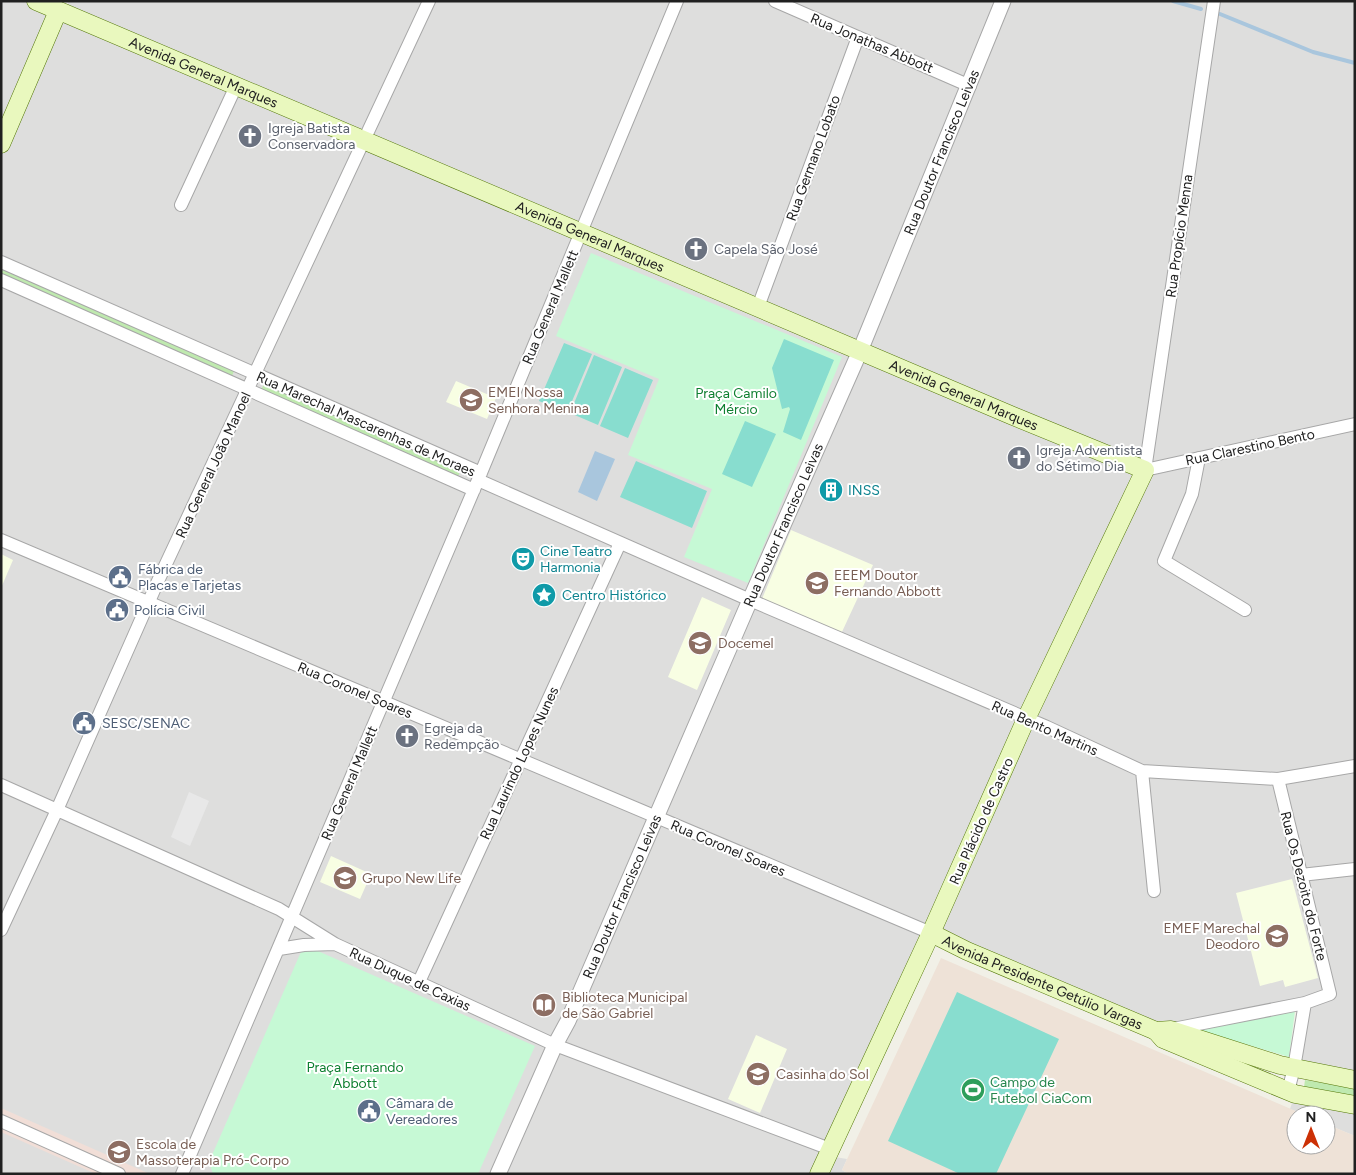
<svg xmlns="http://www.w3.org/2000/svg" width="1356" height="1175" font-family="Figtree,sans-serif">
<rect width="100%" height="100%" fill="#f1f0e7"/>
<path fill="#dededd" d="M1,1H36L1145,470L819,1174H1Z
M69,1H425L363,134L66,7Z
M433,1H672L580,225L370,136Z
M681,1H765L854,40L756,299L587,228Z
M784,1H997L966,79Z
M1010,1H1210L1142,462L868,347Z
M1217,1H1355V421L1151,465Z
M861,43L962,87L857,343L764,303Z
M1355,428V762L1279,774L1142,768L1033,718L1151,473L1194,463L1168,560L1202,460Z
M1030,726L1146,775L1274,782L1326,991L1303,999L1179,1025H1158L939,930Z
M1355,771V865L1305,871L1283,782Z
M1355,873V1073L1299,1063L1308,1004L1335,994L1307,878Z
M1295,1094L1355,1104V1136L1326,1124V1115H1305L1290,1109Z
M835,1157L847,1159L842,1170L849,1174H827Z"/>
<path fill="#f1ded7" d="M1,1108L150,1174H96L1,1132Z"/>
<path fill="#f8fee3" d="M456,381L496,398L487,419L446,402Z
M791,530L873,565L841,634L761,601Z
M1,554L13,560L1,588Z
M702,597L731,610L697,690L668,677Z
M331,856L371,874L360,899L320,882Z
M1292,879L1318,978L1285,987L1283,980L1260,986L1236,893Z
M756,1035L787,1049L760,1113L728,1099Z"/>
<path fill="#eee2d7" d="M941,958L1305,1115H1296V1145H1326V1124L1355,1136V1174H849L842,1170Z"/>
<path fill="#bfe9af" d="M1,269L234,371L232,376L1,275Z
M264,384L460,471L458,477L261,390Z
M1305,1080L1355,1088V1096L1304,1087Z"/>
<path fill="#c6f9d5" d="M591,253L842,357L748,583L684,557L712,489L628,455L659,379L556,336Z
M304,945L535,1046L478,1174H213L209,1162Z
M1295,1011L1289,1057L1195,1029Z"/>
<path fill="#88ddcf" d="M784,339L834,360L801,440L783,432L790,409L789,407L782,409L772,368Z
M564,343L592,354L567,413L539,401Z
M594,355L622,367L598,425L570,413Z
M625,368L653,380L628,438L600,426Z
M745,421L776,434L752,487L722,474Z
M636,461L707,491L692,528L620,497Z
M957,992L1059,1039L996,1174H960L888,1141Z"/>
<path fill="#e8e8e8" d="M189,792L209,801L190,846L171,837Z"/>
<path fill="#a9c6dd" d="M595,451L615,459L597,501L578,492Z"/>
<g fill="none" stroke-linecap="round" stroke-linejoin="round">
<path stroke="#a9c6dd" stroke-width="4" d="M1173,1L1201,9
M1220,14L1313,52L1355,63"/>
<g stroke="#a7a7a7" stroke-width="14">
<path id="minor" d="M775,1L970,86
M1214,1L1145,470L1355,424
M181,205L236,86
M1,262L481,473
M1,280L474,490
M758,307L858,37
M1199,458L1192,494L1164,561L1245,610
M478,480L750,600L1047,727L1142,771L1278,779L1355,766
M1,540L931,933
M1142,771L1154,891
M1,785L279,909L335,944L555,1045L830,1149
M1301,875L1355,869
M1,930L57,810L158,581L429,1
M279,949L304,945L335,944
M418,984L620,543
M1173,1029L1305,1003L1330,994L1278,779
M1288,1091L1294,1068L1305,1003
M1,1121L119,1174
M182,1174L478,480L677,1"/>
</g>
<g stroke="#a7a7a7" stroke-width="17">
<g id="tertiary">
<path id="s1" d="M498,1174L555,1045L568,1021L750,600L860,351L1003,1"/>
</g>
</g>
<g stroke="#537708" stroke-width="19">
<g id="secondary">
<path id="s2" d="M36,1L1013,416L1145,470L1026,719L931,933L819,1174"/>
<path d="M1,144L58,11"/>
<path id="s3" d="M931,933L967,951L1156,1031L1171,1030L1280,1065L1355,1080"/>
<path d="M1156,1031L1163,1039L1295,1094L1355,1105"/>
</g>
</g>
<use href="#minor" stroke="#fff" stroke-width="12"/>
<use href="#tertiary" stroke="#fff" stroke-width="15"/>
<use href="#secondary" stroke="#e9f8be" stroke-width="18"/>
</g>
<defs>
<g id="church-disc" transform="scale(1.25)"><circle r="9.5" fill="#6b7280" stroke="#fff"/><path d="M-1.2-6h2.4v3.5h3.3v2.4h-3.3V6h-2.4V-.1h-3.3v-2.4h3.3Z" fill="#fff"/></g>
<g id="school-disc" transform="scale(1.25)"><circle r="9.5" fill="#8d6e63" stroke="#fff"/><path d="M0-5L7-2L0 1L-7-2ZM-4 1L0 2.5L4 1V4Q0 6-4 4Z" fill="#fff"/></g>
<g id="building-disc" transform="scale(1.25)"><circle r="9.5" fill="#0f9aa8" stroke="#fff"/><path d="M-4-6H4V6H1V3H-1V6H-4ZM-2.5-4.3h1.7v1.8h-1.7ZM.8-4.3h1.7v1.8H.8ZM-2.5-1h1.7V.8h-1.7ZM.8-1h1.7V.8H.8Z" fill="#fff"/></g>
<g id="theatre-disc" transform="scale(1.25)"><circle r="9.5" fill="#0f9aa8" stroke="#fff"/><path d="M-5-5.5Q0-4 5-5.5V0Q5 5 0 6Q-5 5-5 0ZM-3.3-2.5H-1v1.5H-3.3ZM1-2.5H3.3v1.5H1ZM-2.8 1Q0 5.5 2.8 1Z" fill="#fff"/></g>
<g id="civic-disc" transform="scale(1.25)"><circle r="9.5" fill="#5c6f8a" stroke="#fff"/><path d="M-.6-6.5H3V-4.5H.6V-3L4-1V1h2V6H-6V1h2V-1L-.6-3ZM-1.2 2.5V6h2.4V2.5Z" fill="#fff"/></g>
<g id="sight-disc" transform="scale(1.25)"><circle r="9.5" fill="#0f9aa8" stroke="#fff"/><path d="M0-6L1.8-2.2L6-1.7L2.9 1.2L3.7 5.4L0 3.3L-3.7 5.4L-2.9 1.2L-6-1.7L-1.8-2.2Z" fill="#fff"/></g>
<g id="university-disc" transform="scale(1.25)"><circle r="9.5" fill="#8d6e63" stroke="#fff"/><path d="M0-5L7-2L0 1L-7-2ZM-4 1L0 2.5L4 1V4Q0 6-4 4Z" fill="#fff"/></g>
<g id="library-disc" transform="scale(1.25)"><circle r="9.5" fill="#8d6e63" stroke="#fff"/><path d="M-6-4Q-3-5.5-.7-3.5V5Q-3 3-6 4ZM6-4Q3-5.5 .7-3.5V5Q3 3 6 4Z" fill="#fff"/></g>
<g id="stadium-disc" transform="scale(1.25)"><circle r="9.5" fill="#2e9e5b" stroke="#fff"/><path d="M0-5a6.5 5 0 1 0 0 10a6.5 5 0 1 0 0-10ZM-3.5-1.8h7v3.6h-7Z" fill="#fff"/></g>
</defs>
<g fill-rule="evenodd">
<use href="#church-disc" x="250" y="136"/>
<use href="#church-disc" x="696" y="249"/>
<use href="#school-disc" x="471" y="400"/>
<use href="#church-disc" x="1019" y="458"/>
<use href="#building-disc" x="831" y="490"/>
<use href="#theatre-disc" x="523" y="559"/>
<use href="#civic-disc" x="120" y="577"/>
<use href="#school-disc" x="817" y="583"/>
<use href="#sight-disc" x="544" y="595"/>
<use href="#civic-disc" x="117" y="610"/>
<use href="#school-disc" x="700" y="643"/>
<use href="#civic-disc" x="84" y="723"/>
<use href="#church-disc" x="407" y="736"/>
<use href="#university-disc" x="345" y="878"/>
<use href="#school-disc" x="1277" y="936"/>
<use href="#library-disc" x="544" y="1005"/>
<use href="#school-disc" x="758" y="1074"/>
<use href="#stadium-disc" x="973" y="1090"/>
<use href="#civic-disc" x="369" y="1111"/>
<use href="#school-disc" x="119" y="1152"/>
</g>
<g text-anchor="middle" stroke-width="4" stroke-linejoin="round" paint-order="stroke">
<g font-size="14" fill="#202020" stroke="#fff">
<text transform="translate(872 43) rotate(23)" y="5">Rua Jonathas Abbott</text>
<text dy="5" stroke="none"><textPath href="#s2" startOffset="182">Avenida General Marques</textPath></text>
<text dy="5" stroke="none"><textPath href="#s1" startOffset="1114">Rua Doutor Francisco Leivas</textPath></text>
<text transform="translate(813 158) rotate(-70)" y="5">Rua Germano Lobato</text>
<text dy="5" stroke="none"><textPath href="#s2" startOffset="602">Avenida General Marques</textPath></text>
<text transform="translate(1179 236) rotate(-82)" y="5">Rua Propício Menna</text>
<text transform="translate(550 307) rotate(-67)" y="5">Rua General Mallett</text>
<text dy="5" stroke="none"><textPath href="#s2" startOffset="1008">Avenida General Marques</textPath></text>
<text transform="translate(366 424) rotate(24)" y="5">Rua Marechal Mascarenhas de Moraes</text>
<text transform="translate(1250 447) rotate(-12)" y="5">Rua Clarestino Bento</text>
<text transform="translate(213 465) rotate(-65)" y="5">Rua General João Manoel</text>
<text dy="5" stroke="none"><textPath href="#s1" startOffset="709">Rua Doutor Francisco Leivas</textPath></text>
<text transform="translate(355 690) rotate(23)" y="5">Rua Coronel Soares</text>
<text transform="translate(1045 728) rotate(24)" y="5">Rua Bento Martins</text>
<text transform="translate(519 763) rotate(-65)" y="5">Rua Laurindo Lopes Nunes</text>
<text transform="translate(349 783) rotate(-67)" y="5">Rua General Mallett</text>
<text transform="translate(981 821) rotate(-66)" y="5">Rua Plácido de Castro</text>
<text transform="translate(728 848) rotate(23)" y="5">Rua Coronel Soares</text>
<text transform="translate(1304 886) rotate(76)" y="5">Rua Os Dezoito do Forte</text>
<text dy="5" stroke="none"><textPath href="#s1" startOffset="304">Rua Doutor Francisco Leivas</textPath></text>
<text transform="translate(410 979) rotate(25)" y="5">Rua Duque de Caxias</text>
<text dy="5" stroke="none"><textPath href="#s3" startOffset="122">Avenida Presidente Getúlio Vargas</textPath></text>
</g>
<g font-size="14" fill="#5b616d" stroke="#fff" text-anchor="start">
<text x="268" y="133">Igreja Batista<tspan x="268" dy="16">Conservadora</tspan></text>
<text x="714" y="254">Capela São José</text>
<text x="1036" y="455">Igreja Adventista<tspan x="1036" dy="16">do Sétimo Dia</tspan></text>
<text x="424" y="733">Egreja da<tspan x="424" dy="16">Redempção</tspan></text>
</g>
<g font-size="14" fill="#785e54" stroke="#fff" text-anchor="start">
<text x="488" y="397">EMEI Nossa<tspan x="488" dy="16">Senhora Menina</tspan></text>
<text x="834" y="580">EEEM Doutor<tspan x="834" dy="16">Fernando Abbott</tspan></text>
<text x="718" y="648">Docemel</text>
<text x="362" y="883">Grupo New Life</text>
<text x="1260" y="933" text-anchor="end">EMEF Marechal<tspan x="1260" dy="16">Deodoro</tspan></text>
<text x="562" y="1002">Biblioteca Municipal<tspan x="562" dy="16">de São Gabriel</tspan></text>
<text x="776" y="1079">Casinha do Sol</text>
<text x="136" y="1149">Escola de<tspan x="136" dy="16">Massoterapia Pró-Corpo</tspan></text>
</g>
<g font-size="14" fill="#0e7f30" stroke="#fff">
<text x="736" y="398">Praça Camilo<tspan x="736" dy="16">Mércio</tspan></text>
<text x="355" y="1072">Praça Fernando<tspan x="355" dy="16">Abbott</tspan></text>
</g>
<g font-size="14" fill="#0d838f" stroke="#fff" text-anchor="start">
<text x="848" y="495">INSS</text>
<text x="540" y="556">Cine Teatro<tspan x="540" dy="16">Harmonia</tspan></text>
<text x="562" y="600">Centro Histórico</text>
</g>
<g font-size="14" fill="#4e5e75" stroke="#fff" text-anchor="start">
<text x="138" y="574">Fábrica de<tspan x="138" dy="16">Placas e Tarjetas</tspan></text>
<text x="134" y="615">Polícia Civil</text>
<text x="102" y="728">SESC/SENAC</text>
<text x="386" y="1108">Câmara de<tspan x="386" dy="16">Vereadores</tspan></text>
</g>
<g font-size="14" fill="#27864d" stroke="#fff" text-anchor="start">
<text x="990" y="1087">Campo de<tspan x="990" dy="16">Futebol CiaCom</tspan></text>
</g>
</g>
<rect width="1356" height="1175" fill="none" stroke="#202020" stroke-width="5"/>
<g transform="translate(1311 1130)"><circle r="24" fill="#ffffff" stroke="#a6a6a6"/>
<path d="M0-4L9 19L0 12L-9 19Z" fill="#cc3005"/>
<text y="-8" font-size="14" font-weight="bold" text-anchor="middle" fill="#202020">N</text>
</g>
</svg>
